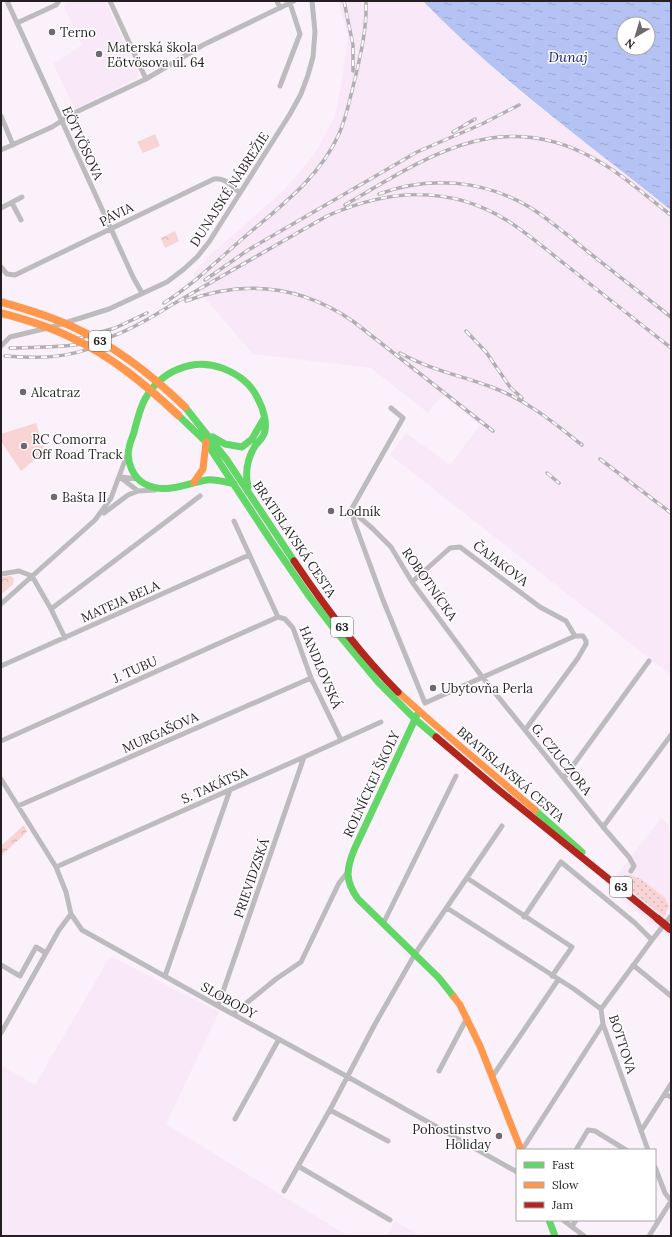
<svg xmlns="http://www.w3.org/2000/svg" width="672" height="1237" font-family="Lora,serif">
<defs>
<pattern id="grass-dots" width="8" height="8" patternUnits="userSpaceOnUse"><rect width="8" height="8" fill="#f8d5d4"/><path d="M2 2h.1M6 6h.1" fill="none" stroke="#d4b6b6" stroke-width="1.8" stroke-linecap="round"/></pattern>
<pattern id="forest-crowns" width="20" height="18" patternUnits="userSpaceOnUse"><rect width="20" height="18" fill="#f8d5d4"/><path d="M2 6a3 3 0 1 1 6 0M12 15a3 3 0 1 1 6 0" fill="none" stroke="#d4b6b6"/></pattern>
<pattern id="water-ripples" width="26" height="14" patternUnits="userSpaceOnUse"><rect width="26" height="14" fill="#b4c2f4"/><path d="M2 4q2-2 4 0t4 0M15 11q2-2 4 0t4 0" fill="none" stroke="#9ba6d1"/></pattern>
</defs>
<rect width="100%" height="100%" fill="#faf1fa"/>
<path fill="#f9e8f8" d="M66,1H105L138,72L137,78L75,109L53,64L82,45L64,7Z
M338,1H423L445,24L517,90L671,210V675L390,455L406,433L450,465L480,425L442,395L428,413L371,368L253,354L205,298L202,289L193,275L208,257L284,190L314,155L335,116L342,80L348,36Z
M661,818L671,827V939L607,888Z
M112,957L219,1012L166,1124L348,1236H1V1065L35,1085L108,960Z
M395,1221L420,1236H387Z"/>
<path fill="url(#grass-dots)" d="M624,875H630L641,879L665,898L669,906L664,917L624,885C621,881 621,879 624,875Z"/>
<path fill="url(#forest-crowns)" d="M175,231L179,241L165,248L161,238Z
M11,576L14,579L13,584L1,595V577Z
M24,825L27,832L1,856V846Z"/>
<path fill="#f8d5d4" d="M155,134L160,146L143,153L137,142Z
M36,423L45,451L21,471L1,441V434Z"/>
<path fill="url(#water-ripples)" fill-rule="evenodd" d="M423,1H671V210C586,142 498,79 423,1ZM624,24H648V48H624Z"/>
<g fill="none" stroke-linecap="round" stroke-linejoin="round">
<path stroke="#bdbbbe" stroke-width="5" d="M7,1L133,277L142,293
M110,1L146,79
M277,1L280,8
M17,23L56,5L59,1
M280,86L300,34L290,3
M1,116L13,145
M1,150L52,127L74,113L146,79L203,45L294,1
M12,203L21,220
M1,208L22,197
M1,267L7,274L15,275L214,179C226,177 232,187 240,193
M1,346L10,337L52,327L109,309L167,282L184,269L197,257L209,242L240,193L290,114L301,94L308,75L313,57L315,32L312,1
M391,408L403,418L351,510L355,524L383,600L425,703
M120,477L138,491
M121,477L137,479
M351,510L372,528L391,547L412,582L483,678L603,827L629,857L634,866L631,871
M104,513L128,495L138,491L155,490
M234,521L278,617L285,619L293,628L311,678L341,740
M1,574L19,571L32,576
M32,576L51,609L65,638
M412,582L450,548L460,547L540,607L566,621L575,636
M1,604L95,520L111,498L127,455
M51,609L200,496
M1,666L249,555
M425,703L575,636H583L586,641V644L578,658L525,730
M1,741L278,617
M564,778L649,661
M1,779L56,867L66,892L71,914L82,930L218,1006L348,1077L517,1172
M18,806L311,678
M603,827L671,735
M56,867L304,757L381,722
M467,878L572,947L552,976
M447,908L574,989L601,1009
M524,917L561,862L635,923L652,940
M383,924L456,776
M1,965L20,976L36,947L46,953
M633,965L671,996
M165,976L230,790
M218,1006L304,757
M233,1014L276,979L301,962L339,883L347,873
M1,1033L59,930L71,914
M439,1071L467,1018
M492,1077L558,980
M665,1094L671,1097
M330,1110L388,1141
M235,1119L279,1039
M641,1131L671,1084
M522,1150L603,1024
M576,1150L588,1130L595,1131L626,1150
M648,1150L603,1024L601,1009L652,940L671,916
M298,1166L390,1220
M284,1191L332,1106L375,1024L415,954L502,826
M563,1220L584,1236
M572,1226L576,1220
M649,1236L671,1201L665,1193L655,1167"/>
<path stroke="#63d668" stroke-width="7" d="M185,407L227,460L294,561
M178,415L206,442L271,541L309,596L335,630L378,682L415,719L436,737
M213,437L225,444L242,447L252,439L263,420
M234,484C225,482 216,479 207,480C186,483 166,495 145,484C133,478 126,461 129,448C130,441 134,435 135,428C138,418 140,408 145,399C160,372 192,357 222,368C238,374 251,383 258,399C263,408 268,424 264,434C262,439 258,442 255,446C247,459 245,473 248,487
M417,715L354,850C346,870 345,881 358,899L439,978L454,997
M535,810L582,852
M549,1220L555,1236"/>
<path stroke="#ff974d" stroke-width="7" d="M194,482L203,469L206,442
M398,692L434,724L535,810
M454,997L460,1005L480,1046L521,1150"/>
<path stroke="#b3261e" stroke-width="7" d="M294,561C325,607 359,653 398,692
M436,737L495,787L658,919"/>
<g stroke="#b3aeb3" stroke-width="3.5">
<path id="rail" d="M344,1L353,45V71
M453,132L475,119
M379,194C429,175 485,180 531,208C551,221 569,236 587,251C615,273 643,295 671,317
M345,205C425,158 499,106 593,158C621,173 646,196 671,215
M205,280L248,250L417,152L482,124L519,105
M186,301C245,279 302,286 354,322L493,431
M164,303C192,285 216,262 241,240C278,208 319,179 339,134C347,116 350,97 355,79C361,53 367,28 366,1
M168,307L327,216C388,189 449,184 508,221C528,234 547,250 566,265C601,293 636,320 671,348
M466,331L486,352L510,387L522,398
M77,339L115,328L147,313
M10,348C44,347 81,348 113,336C134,328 154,316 173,304
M400,353C430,370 463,376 494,388C528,401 554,423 582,445
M5,356C42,359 68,358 103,344
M600,459L671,513
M547,473L559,483"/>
</g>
<use href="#rail" stroke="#fff" stroke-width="2" stroke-dasharray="6" stroke-linecap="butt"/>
<path stroke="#ff974d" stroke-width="8" d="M1,302C26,309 50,316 73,327C115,346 152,375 185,407
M1,313C24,319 47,326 68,336C110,355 145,384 178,415"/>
<path stroke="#b3261e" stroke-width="8" d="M658,919L670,929"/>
</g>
<g fill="#70686f" stroke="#fff" stroke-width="1.5">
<circle cx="52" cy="32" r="4"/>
<circle cx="99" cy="54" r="4"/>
<circle cx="23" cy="392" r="4"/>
<circle cx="24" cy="446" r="4"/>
<circle cx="54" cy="497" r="4"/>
<circle cx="331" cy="511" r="4"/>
<circle cx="433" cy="688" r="4"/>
<circle cx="499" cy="1136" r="4"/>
</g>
<g text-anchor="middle" stroke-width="3" stroke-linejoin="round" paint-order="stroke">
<g fill="#fff" stroke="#666266" stroke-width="1">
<rect x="89" y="331" width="22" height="20" rx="3"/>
<rect x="331" y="617" width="22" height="20" rx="3"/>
<rect x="610" y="877" width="22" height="20" rx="3"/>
</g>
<g font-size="12" font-weight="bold" fill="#251f24">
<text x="100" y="345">63</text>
<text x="342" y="631">63</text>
<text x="621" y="891">63</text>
</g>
<g font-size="13" fill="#251f24" stroke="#fff" text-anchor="start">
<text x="60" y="37">Terno</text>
<text x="107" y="52">Materská škola<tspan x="107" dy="15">Eötvösova ul. 64</tspan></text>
<text x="31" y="397">Alcatraz</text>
<text x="32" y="444">RC Comorra<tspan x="32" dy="15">Off Road Track</tspan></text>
<text x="62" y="502">Bašta II</text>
<text x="339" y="516">Lodník</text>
<text x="441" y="693">Ubytovňa Perla</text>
<text x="491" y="1134" text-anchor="end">Pohostinstvo<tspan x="491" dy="15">Holiday</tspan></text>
</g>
<g font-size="13" fill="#251f24" stroke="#fff">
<text transform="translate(83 143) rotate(65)" y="5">EÖTVÖSOVA</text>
<text transform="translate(229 189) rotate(-57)" y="5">DUNAJSKÉ NÁBREŽIE</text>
<text transform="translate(116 214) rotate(-27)" y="5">PÁVIA</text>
<text transform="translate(295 539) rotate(56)" y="5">BRATISLAVSKÁ CESTA</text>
<text transform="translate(501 563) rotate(37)" y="5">ČAJAKOVA</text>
<text transform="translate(430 584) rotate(55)" y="5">ROBOTNÍCKA</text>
<text transform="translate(120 601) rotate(-24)" y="5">MATEJA BELA</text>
<text transform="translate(321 667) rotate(67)" y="5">HANDLOVSKÁ</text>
<text transform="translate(135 669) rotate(-24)" y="5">J. TUBU</text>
<text transform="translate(160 732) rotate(-24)" y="5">MURGAŠOVA</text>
<text transform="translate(562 759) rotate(51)" y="5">G. CZUCZORA</text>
<text transform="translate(511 774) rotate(41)" y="5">BRATISLAVSKÁ CESTA</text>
<text transform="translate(371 784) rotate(-65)" y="5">ROĽNÍCKEJ ŠKOLY</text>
<text transform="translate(214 785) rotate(-24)" y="5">S. TAKÁTSA</text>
<text transform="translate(251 878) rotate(-71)" y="5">PRIEVIDZSKÁ</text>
<text transform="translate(229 1000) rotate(29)" y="5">SLOBODY</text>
<text transform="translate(623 1044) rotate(72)" y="5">BOTTOVA</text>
</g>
<g font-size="14" font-style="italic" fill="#141d7b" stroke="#fff">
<text x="568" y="62">Dunaj</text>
</g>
</g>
<rect width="672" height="1237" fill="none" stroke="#251f24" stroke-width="4"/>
<rect x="516" y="1149" width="140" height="72" fill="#ffffff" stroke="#a8a5a7"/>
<rect x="524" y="1162" width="20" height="6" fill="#63d668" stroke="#a8a5a7"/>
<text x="552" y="1169" font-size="12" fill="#251f24">Fast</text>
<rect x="524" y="1182" width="20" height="6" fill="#ff974d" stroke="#a8a5a7"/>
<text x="552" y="1189" font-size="12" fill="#251f24">Slow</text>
<rect x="524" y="1202" width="20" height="6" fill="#b3261e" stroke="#a8a5a7"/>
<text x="552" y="1209" font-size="12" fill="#251f24">Jam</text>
<g transform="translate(636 36) rotate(218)"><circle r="19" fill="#ffffff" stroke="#a8a5a7"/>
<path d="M0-3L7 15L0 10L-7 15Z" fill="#70686f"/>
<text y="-6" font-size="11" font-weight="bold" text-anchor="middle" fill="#251f24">N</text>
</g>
</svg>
